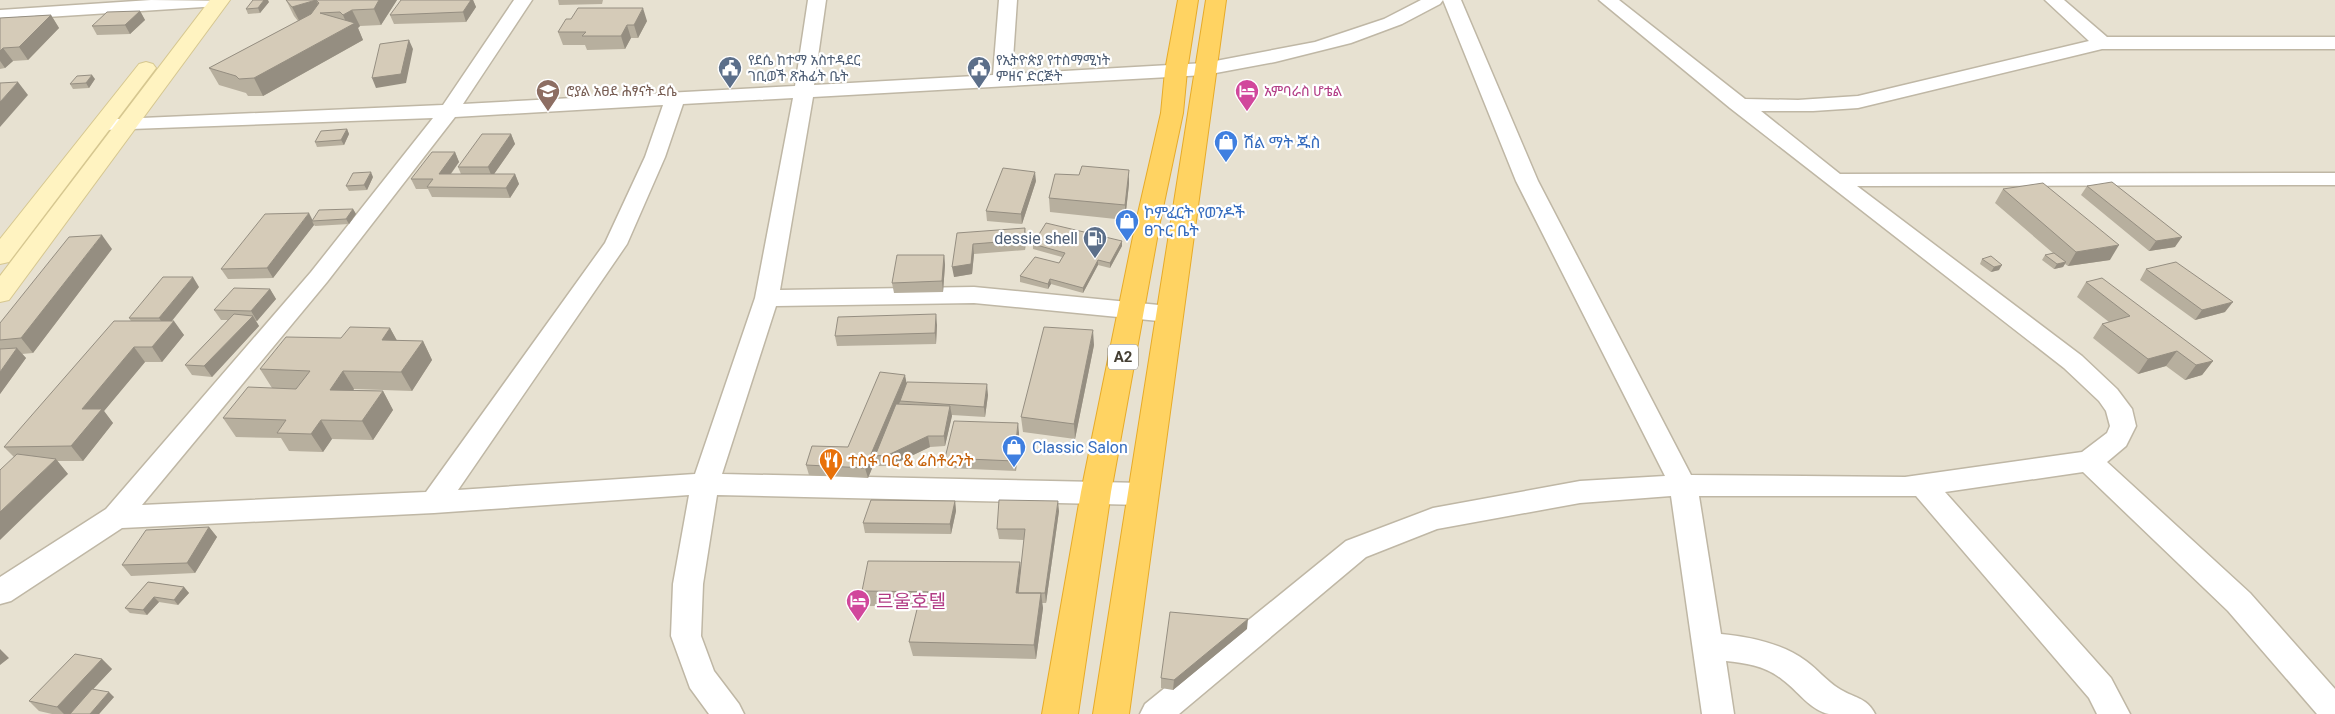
<svg xmlns="http://www.w3.org/2000/svg" width="2335" height="714" font-family="Roboto,'Noto Sans Ethiopic','Noto Sans KR',sans-serif">
<rect width="100%" height="100%" fill="#f3efe3"/>
<path fill="#e7e1d1" d="M0,0H2335V714H0Z"/>
<g fill="none" stroke-linecap="round" stroke-linejoin="round">
<g stroke="#bfb7a5" stroke-width="3">
<path id="street" d="M151,0L228,1L225,5L219,6L0,20V10Z
M514,0H532L463,104L795,86L808,0H826L814,85L993,75L999,0H1017L1012,74L1205,63L1315,42L1384,19L1421,0H1443L1440,4L1402,24L1351,43L1275,62L1205,75L813,97L780,290L974,287L1169,306L1178,308L1181,314L1178,320L1169,322L974,303L776,306L722,474L1143,483L1153,487L1157,494L1153,501L1143,505L717,495L703,584L701,636L714,671L739,704L744,714H709L690,688L671,636L673,584L689,495L434,513L122,528L11,601L0,604V577L106,509L311,272L433,118L103,130L96,128L93,124L96,120L443,105ZM793,98L755,298L695,474L458,490L627,244L665,157L683,104ZM663,105L645,157L605,243L426,492L142,505L327,282L455,117Z
M1443,0H1461L1538,181L1691,475L1905,477L2082,452L2107,433L2110,426L2106,411L2099,401L2064,368L1730,108L1599,0H1619L1745,99L1798,100L1858,96L2089,41L2045,0H2064L2107,37H2335V49H2102L1858,108L1813,111H1761L1840,174L2335,173V185L1857,186L2082,356L2117,389L2132,409L2136,426L2126,446L2107,462L2250,593L2335,689V714H2317L2228,611L2083,472L1945,492L2111,678L2130,714H2097L2089,698L1916,496H1699L1721,634C1750,637 1782,643 1806,661C1817,669 1827,681 1838,688C1853,698 1867,697 1875,714C1860,714 1843,714 1829,714C1811,711 1797,690 1783,680C1766,666 1746,663 1726,661L1734,714H1702L1671,496L1580,503L1437,529L1366,557L1179,714H1140L1145,704L1346,541L1433,508L1580,481L1665,476L1516,181Z"/>
</g>
<g stroke="#d6c790" stroke-width="2">
<path id="secondary" d="M210,0H230L9,300L0,302V276Z
M146,62L153,64L156,68L153,72L9,262L0,264V239L139,64Z"/>
</g>
<g stroke="#e7ab29" stroke-width="2">
<path id="highway" d="M1178,0H1198L1187,71L1183,113L1160,222L1111,492L1078,714H1042L1081,492L1136,222L1161,113L1165,71Z
M1206,0H1226L1129,714H1093Z"/>
</g>
<use href="#street" fill="#fff" fill-rule="evenodd"/>
<use href="#secondary" fill="#fff3c1" fill-rule="evenodd"/>
<use href="#highway" fill="#ffd362" fill-rule="evenodd"/>
</g>
<path fill="#b7af9e" d="M286,0H397L381,25L360,26L358,28L363,40L263,96H248L246,93L219,85L209,68L298,21L294,16Z
M408,0H473L476,7L466,22L394,24L390,15Z
M558,0H603L602,4L559,5Z
M269,2L260,13L248,14L246,9Z
M140,11L145,20L130,34L97,35L92,26Z
M51,15L59,28L28,60L13,61L5,68L0,69V18Z
M647,21L638,38H631L625,49L587,50L585,45H563L558,32Z
M95,79L89,88L73,89L70,84Z
M347,129L349,134L344,145L317,147L315,142Z
M511,134L515,144L494,174H515L519,184L510,198L432,197L428,189H416L411,179L455,152L459,162L451,174H461L458,167Z
M1079,175L1129,184L1125,220L1050,212L1049,198Z
M373,177L367,190L349,191L346,186Z
M1036,181L1022,224L987,221L986,211Z
M2087,186L2175,247L2149,251L2081,195Z
M2003,189L2110,260L2068,266L2065,264L2063,267L2054,269L2042,260L2045,255L2053,253L1995,203Z
M353,209L356,214L349,224L315,226L314,225L273,278L228,279L221,269L313,220Z
M957,233L1026,238L1025,250L974,254L972,274L954,277Z
M1122,241V246L1110,268L1098,265L1083,293L1051,284L1048,289L1020,282V276L1059,263L1062,257L1033,249V244Z
M112,249L33,353L22,354L26,358L0,394V323Z
M944,255L945,265L943,292L894,293L892,283Z
M1982,259L1999,270L1991,272L1980,264Z
M2146,269L2225,312L2195,320L2140,280Z
M2086,282L2213,361L2202,375L2185,380L2166,366L2138,374L2093,338L2102,324L2109,322L2077,297Z
M199,287L172,321L184,335L162,362H145L104,411L113,423L83,461H57L68,474L14,457L4,447L131,321L129,318Z
M270,289L276,299L257,321H256L259,326L212,377L192,375L185,365L228,320H221L214,310Z
M937,325L936,344L837,346L835,336Z
M390,328L397,341H423L432,360L412,391L354,389L353,390L383,391L393,410L373,440L332,439L323,452L289,451L281,438L236,437L223,418L272,388L260,369L341,338Z
M1094,345L1075,439L1023,432L1021,417Z
M907,383L988,395L985,417L952,415L945,446L930,447L890,466H877L876,459L868,478L809,475L806,465L848,447Z
M1019,433L1016,471L947,468L945,458Z
M955,501L956,511L951,534L865,533L863,523Z
M1059,511L1046,603H1042L1043,608L1036,659L913,656L909,642L918,606H866L862,591L1021,567L1024,540L999,539L997,529Z
M209,527L217,537L195,573L131,576L122,565Z
M148,582L184,587L189,593L178,605L159,602L147,615L130,613L125,608Z
M1247,629L1173,690L1161,688V678Z
M102,659L112,669L93,689L114,697L99,714H52L39,711L29,701Z"/>
<path fill="#958e81" d="M264,0H268L269,2L260,13L258,8Z
M316,0L323,13L301,24L292,7Z
M379,0H397L381,25L374,9Z
M471,0H473L476,7L466,22L463,12Z
M643,8L647,21L638,38L634,25Z
M352,10L360,26L358,28L363,40L263,96L254,78L348,27L343,15Z
M140,11L145,20L130,34L125,25Z
M51,15L59,28L28,60L19,47Z
M627,25L631,38L625,49L621,36Z
M409,40L413,49L406,83L376,88L372,78Z
M3,48L13,61L5,68L0,61V51Z
M92,75L95,79L89,88L86,83Z
M18,82L28,95L0,127V102Z
M347,129L349,134L344,145L341,140Z
M511,134L515,144L492,177L488,167Z
M455,152L459,162L444,183L439,174Z
M1129,170V184L1125,220V205Z
M371,172L373,177L367,190L364,185Z
M1035,172L1036,181L1022,224L1021,214Z
M515,174L519,184L510,198L506,188Z
M353,209L356,214L349,224L346,219Z
M309,213L313,221H312L314,225L273,278L267,268Z
M1025,228L1026,238L1025,250L1024,240Z
M102,235L112,249L33,353L21,338Z
M2182,237L2175,247L2149,251L2156,241Z
M1122,241V246L1110,268V263Z
M973,244L974,254L972,274L954,277L952,267Z
M2119,245L2110,260L2068,266L2076,252Z
M944,255L945,265L943,292L942,281Z
M1098,260V265L1083,293V288Z
M2066,262L2063,267L2054,269L2057,264Z
M2002,265L1999,270L1991,272L1994,267Z
M193,277L199,287L166,328L159,318Z
M1050,279L1051,284L1048,289V284Z
M270,289L276,299L257,321L251,311Z
M2233,302L2225,312L2195,320L2202,310Z
M936,314L937,325L936,344L935,333Z
M253,316L259,326L212,377L204,366Z
M174,321L184,335L162,362L152,347Z
M390,328L400,346L382,340Z
M1093,330L1094,345L1075,439L1074,424Z
M423,341L432,360L412,391L401,372Z
M134,347L145,362L104,411L113,423L83,461L71,446L82,409Z
M17,348L26,358L0,394V372Z
M2177,351L2166,366L2138,374L2148,359Z
M2213,361L2202,375L2185,380L2196,365Z
M343,371L354,389L341,408L330,390Z
M905,375L907,385L877,456H875L876,459L868,478L865,468Z
M987,384L988,395L985,417L984,407Z
M383,391L393,410L373,440L362,421Z
M950,406L952,416L945,446L944,436Z
M321,420L332,439L323,452L311,434Z
M1018,423L1019,433L1016,471L1014,461Z
M928,436L930,447L890,466L888,455Z
M56,459L68,474L0,540V512Z
M955,501L956,511L951,534L950,524Z
M1058,501L1059,511L1046,603L1045,593Z
M209,527L217,537L195,573L187,563Z
M1020,562L1022,577L1019,598L1016,593Z
M184,587L189,593L178,605L174,600Z
M1041,593L1043,608L1036,659L1034,645Z
M154,597L159,602L147,615L143,610Z
M1248,619L1247,629L1173,690L1174,680Z
M0,649L9,658L0,665Z
M102,659L112,669L70,714H64L57,707Z
M109,692L114,697L99,714H90Z"/>
<path fill="#d5cbb8" stroke="#958e81" d="M253,0H264L258,8L246,9Z
M286,0H379L374,9L352,10L343,15L340,12L320,13L355,23L254,78L239,79L236,76L209,68L311,14L319,3L316,0L292,7Z
M401,0H471L463,12L390,15Z
M578,8H643L634,25H627L621,36H582L586,32H558L566,19H571Z
M140,11L125,25L92,26L107,12Z
M51,15L19,47L3,48L0,51V18Z
M409,40L401,74L372,78L380,44Z
M92,75L86,83L70,84L77,76Z
M18,82L0,102V83Z
M347,129L341,140L315,142L321,131Z
M482,134H511L488,167H458Z
M432,152H455L439,174H515L506,188L427,187L433,179H411Z
M1082,166L1129,170L1125,205L1049,198L1055,174L1079,175Z
M1003,168L1035,172L1021,214L986,211Z
M371,172L364,185L346,186L353,173Z
M2112,182L2182,237L2156,241L2087,186Z
M2043,183L2119,245L2076,252L2003,189Z
M353,209L346,219L312,221L319,210Z
M309,213L267,268L221,269L265,214Z
M1046,223L1122,241L1110,263L1098,260L1083,288L1050,279L1048,284L1020,276L1035,257L1059,263L1065,253L1033,244Z
M1025,228L1024,240L973,244L971,264L952,267L957,233Z
M102,235L21,338L0,340V323L69,237Z
M2054,253L2066,262L2057,264L2045,255Z
M897,255H944L942,281L892,283Z
M1991,256L2002,265L1994,267L1982,259Z
M2176,262L2233,302L2202,310L2146,269Z
M163,277H193L159,318H129Z
M2102,278L2213,361L2196,365L2177,351L2148,359L2102,324L2130,316L2086,282Z
M234,288L270,289L251,311L214,310Z
M234,314L253,316L204,366L185,365Z
M936,314L935,333L835,336L838,317Z
M114,321H174L152,347H134L82,409H102L71,446L4,447Z
M350,327L390,328L382,340L423,341L401,372L343,371L330,390L383,391L362,421L321,420L311,434L277,433L286,420L223,418L248,387L296,389L310,371L260,369L286,337L341,338Z
M1044,327L1093,330L1074,424L1021,417Z
M17,348L0,372V349Z
M880,372L905,375L865,468L806,465L812,446L848,447Z
M907,382L987,384L984,407L900,401Z
M896,404L950,406L944,436H928L888,455L875,456Z
M954,421L1018,423L1014,461L945,458Z
M17,454L56,459L0,512V470Z
M871,500L955,501L950,524L863,523Z
M999,500L1058,501L1045,593H1018L1025,529H997Z
M209,527L187,563L122,565L146,530Z
M868,561L1020,562L1016,593H1041L1034,645L909,642L921,593L946,592L862,591Z
M148,582L184,587L174,600L154,597L143,610L125,608Z
M1170,612L1248,619L1174,680L1161,678Z
M75,654L102,659L57,707L29,701Z
M92,689L109,692L90,714H70Z"/>
<defs>
<g id="civic-pin" transform="scale(1.25)"><path d="M0 17L-7.5 6A9.5 9.5 0 1 1 7.5 6Z" fill="#5c6f8a" stroke="#fff"/><path d="M-.6-6.5H3V-4.5H.6V-3L4-1V1h2V6H-6V1h2V-1L-.6-3ZM-1.2 2.5V6h2.4V2.5Z" fill="#fff"/></g>
<g id="school-pin" transform="scale(1.25)"><path d="M0 17L-7.5 6A9.5 9.5 0 1 1 7.5 6Z" fill="#8d6e63" stroke="#fff"/><path d="M0-5L7-2L0 1L-7-2ZM-4 1L0 2.5L4 1V4Q0 6-4 4Z" fill="#fff"/></g>
<g id="hotel-pin" transform="scale(1.25)"><path d="M0 17L-7.5 6A9.5 9.5 0 1 1 7.5 6Z" fill="#d1479c" stroke="#fff"/><path d="M-6-4.5h1.5V1H6V5H4.5V3h-9V5H-6ZM-4 0a1.8 1.8 0 1 1 3.6 0ZM.5 0V-2.5h3Q6-2.5 6 0Z" fill="#fff"/></g>
<g id="shop-pin" transform="scale(1.25)"><path d="M0 17L-7.5 6A9.5 9.5 0 1 1 7.5 6Z" fill="#3f7fe0" stroke="#fff"/><path d="M-5-2.5h2.3a2.7 3.5 0 0 1 5.4 0H5L5.5 6h-11ZM-1.5-2.5h3a1.5 2.3 0 0 0-3 0Z" fill="#fff"/></g>
<g id="fuel-pin" transform="scale(1.25)"><path d="M0 17L-7.5 6A9.5 9.5 0 1 1 7.5 6Z" fill="#5c6f8a" stroke="#fff"/><path d="M-5.5-6h7V0h2V4h1.3V-2.5L3-4.5l.8-.8L6-3V5H2.5V1h-1V6h-7ZM-4.2-4.7v3.2H.2V-4.7Z" fill="#fff"/></g>
<g id="restaurant-pin" transform="scale(1.25)"><path d="M0 17L-7.5 6A9.5 9.5 0 1 1 7.5 6Z" fill="#e8710a" stroke="#fff"/><path d="M-5-6h1v4h1v-4h1v4h1v-4h1v5L-1.5 .5V6h-2V.5L-5-1ZM5-6V6H3V1.5H1.5Q1.5-4 5-6Z" fill="#fff"/></g>
</defs>
<g fill-rule="evenodd">
<use href="#civic-pin" x="730" y="68"/>
<use href="#civic-pin" x="979" y="68"/>
<use href="#school-pin" x="548" y="91"/>
<use href="#hotel-pin" x="1247" y="91"/>
<use href="#shop-pin" x="1226" y="142"/>
<use href="#shop-pin" x="1127" y="221"/>
<use href="#fuel-pin" x="1095" y="238"/>
<use href="#shop-pin" x="1014" y="447"/>
<use href="#restaurant-pin" x="831" y="460"/>
<use href="#hotel-pin" x="858" y="601"/>
</g>
<g text-anchor="middle" stroke-width="4.5" stroke-linejoin="round" paint-order="stroke">
<g font-size="14" fill="#4e5e75" stroke="#fff" text-anchor="start">
<text x="748" y="65">የደሴ ከተማ አስተዳደር<tspan x="748" dy="16">ገቢወች ጽሕፊት ቤት</tspan></text>
<text x="996" y="65">የኢትዮጵያ የተስማሚነት<tspan x="996" dy="16">ምዘና ድርጅት</tspan></text>
</g>
<g font-size="14" fill="#785e54" stroke="#fff" text-anchor="start">
<text x="566" y="96">ሮያል አፀደ ሕፃናት ደሴ</text>
</g>
<g font-size="14" fill="#b23c85" stroke="#fff" text-anchor="start">
<text x="1264" y="96">አምባራስ ሆቴል</text>
</g>
<rect fill="#fff" stroke="#7d7970" stroke-width="1" x="1108" y="344.5" width="30" height="25" rx="4"/>
<g font-size="15" font-weight="bold" fill="#453f33">
<text x="1123" y="362">A2</text>
</g>
<g font-size="16" fill="#366cbe" stroke="#fff" text-anchor="start">
<text x="1244" y="148">ሽል ማት ጁስ</text>
<text x="1144" y="218">ኮምፈርት የወንዶች<tspan x="1144" dy="18">ፀጉር ቤት</tspan></text>
<text x="1032" y="453">Classic Salon</text>
</g>
<g font-size="16" fill="#4e5e75" stroke="#fff" text-anchor="end">
<text x="1078" y="244">dessie shell</text>
</g>
<g font-size="16" fill="#c56008" stroke="#fff" text-anchor="start">
<text x="848" y="466">ተስፋ ባር &amp; ሬስቶራንት</text>
</g>
<g font-size="19" fill="#b23c85" stroke="#fff" text-anchor="start">
<text x="876" y="608">르울호텔</text>
</g>
</g>
</svg>
